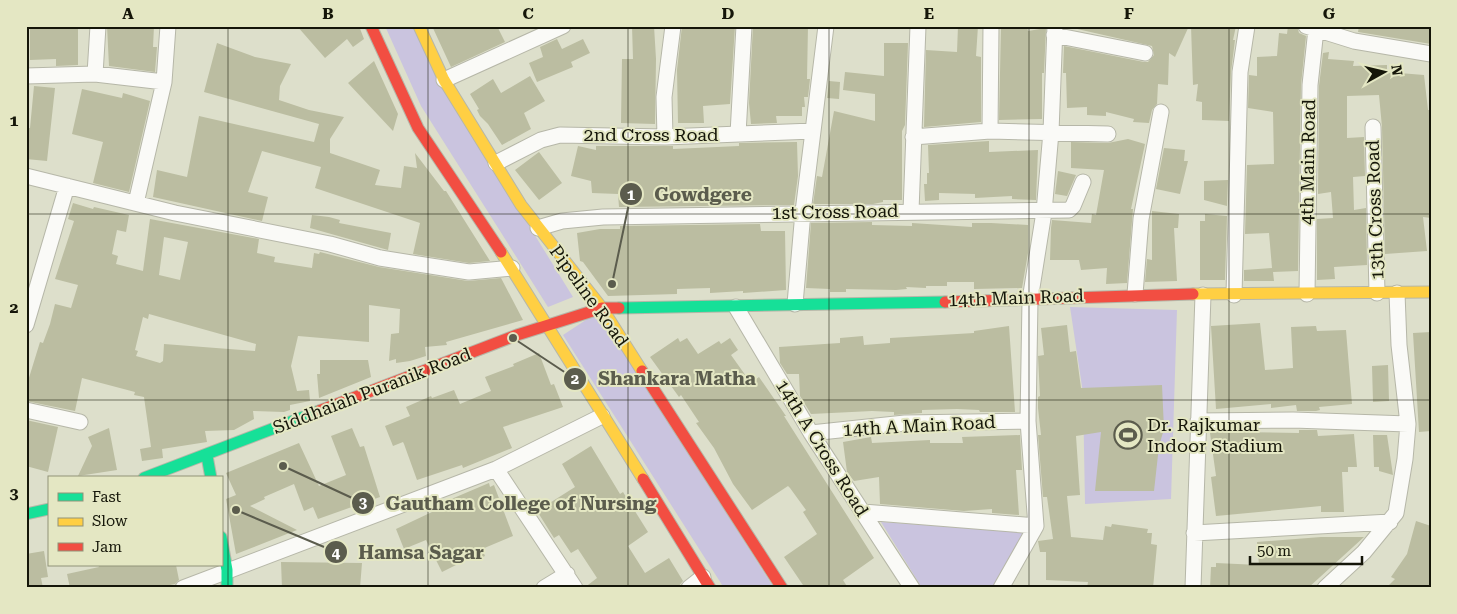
<svg xmlns="http://www.w3.org/2000/svg" width="1457" height="614" font-family="'Roboto Serif',serif">
<rect width="100%" height="100%" fill="#dddfcb"/>
<path fill="#cac4df" d="M385,26H414L431,67L573,297L548,307L421,106Z
M1070,307L1177,310L1171,499L1085,504L1083,393Z
M598,312L774,588H724L563,335Z
M881,522L1024,532L993,588H922Z"/>
<path fill="#bbbda1" fill-rule="evenodd" d="M30,26H78V65L56,66V59L30,60Z
M107,26H154L153,47H157L155,72L109,66Z
M297,26H359L364,39L353,47L347,39L325,58Z
M432,26H497L505,42L451,67Z
M632,26H654L656,59L655,124L621,123L622,59H633Z
M682,26H735L730,104L703,106L704,123H678L677,70Z
M753,26H808L807,79H810L808,97H804L805,107H802V116H776L777,123L751,124L749,103Z
M958,26H978L976,56L981,57V122L924,127L926,50L957,52Z
M1001,26H1027L1028,31L1046,28L1044,73H1042V119L999,120Z
M1064,26H1189L1175,57L1169,53L1168,85L1158,84L1157,104L1152,110L1149,123L1133,122L1134,119L1106,112V116L1087,115V107L1067,108L1066,73H1063L1064,46L1144,62H1148L1154,55L1152,46Z
M1191,26H1236L1233,40H1235L1231,72L1229,121L1202,120V102L1196,101L1198,84L1193,85Z
M1288,26H1297L1299,33L1306,36L1301,85L1298,271L1273,272L1274,281H1244V270L1272,268L1269,233L1245,234L1247,165L1274,164L1273,112L1248,108L1249,75L1257,76V57L1277,56L1279,33L1287,34Z
M1359,26H1430L1431,44L1358,32Z
M557,39L562,49L583,39L590,53L571,62L573,67L537,82L529,63L543,57L540,47Z
M217,43L255,57L291,64L280,86L279,100L309,110L344,117L330,139V153L380,170L375,185L401,188L404,166L417,168L415,153L444,191H446L490,261L469,263L413,254L420,223L315,188L321,167L262,151L248,192L268,197L262,221L153,197L157,170L187,177L199,116L314,142L319,124L204,92Z
M884,43H908L905,125L902,131V200H883V202L873,204H813L817,176L822,177L834,111L875,121V94L843,90L845,72L884,76Z
M1329,52L1328,59L1354,61L1353,66L1387,65V72L1424,75L1428,110H1431V218L1423,217L1427,251L1385,254L1382,127L1379,95L1347,96V138L1364,137L1365,176L1353,177L1354,210L1366,208L1367,265L1334,267L1335,279L1317,280V219L1333,218L1331,192L1318,194L1319,86L1323,53Z
M374,61L398,114L393,131L348,83Z
M530,76L545,101L524,113L531,129L502,145L488,124L480,116L477,110L479,109L470,94L493,79L501,93Z
M829,81L840,82L839,99L827,98Z
M34,86L55,88L47,161L26,159V128H30Z
M82,89L122,98L123,93L150,101L129,192L93,183L103,142L72,134Z
M1128,139L1145,144L1131,209H1133L1127,283L1106,284L1107,268L1081,270L1079,260H1050L1051,228L1052,220L1091,223L1092,214L1096,215L1104,170L1071,168V142L1108,143Z
M989,141V152L1038,150L1036,200L1012,199V196L975,198V194L939,193V200L925,201L924,184H927V173H929L928,145Z
M797,142L798,176L794,205L619,207L618,194L592,193L591,181L571,176L578,146L596,150V146H673V149L739,146V143Z
M1164,148L1185,150L1184,161H1188L1180,194L1156,189Z
M539,152L562,183L539,200L515,170Z
M1058,171L1076,175L1067,196L1055,194Z
M1228,180L1227,206L1204,200V181Z
M73,203L93,209L94,207L129,215L126,232L117,230L112,254L118,256L116,264L143,271L150,219L259,239L257,253L275,257L274,262L312,268L314,253L319,254L320,252L379,267L468,281L501,278L523,320L446,342L447,345L425,347L426,356L410,361L396,363V359L389,361L391,334L399,333L400,309L369,305V342L298,336L291,366L297,391L309,390L310,401L290,405V410L284,412L253,411L254,419L234,430L205,431L207,442L162,449L163,458L142,461L140,449L151,447L144,397L134,395L135,392L82,378L75,411L26,401V381H28L40,342L43,343L50,324L55,304L71,308L78,285L55,279L74,221L68,219ZM164,237L188,242L180,280L159,275ZM149,314L256,344L255,351L164,344L163,361L160,363L136,356L138,351L135,350L143,317L148,319Z
M1152,211L1179,214L1178,228H1174L1177,281L1145,282L1147,259L1152,260Z
M1205,214L1227,216L1225,280H1200V221H1205Z
M312,215L329,217L340,220L339,223L391,233L388,250L310,228Z
M872,222V225L912,226V223L972,227V223H991L1028,225V253L1022,288L974,289V282H947V286H926V288L906,287L907,289L896,290L846,289V292H830V289L806,288L811,223Z
M760,224L761,231H785L786,290L743,293V291L710,293V288L677,289V294L608,296L583,262L580,261L577,233L600,229H620V226Z
M1260,323L1265,370L1293,368L1291,327L1316,326L1317,331L1346,330L1352,404L1319,407L1320,410L1316,411H1297L1296,405L1271,408V404L1216,409L1211,326Z
M1067,325L1070,352L1076,351L1081,388L1162,385L1164,429L1159,446L1154,491H1095L1101,432L1076,436L1080,495L1067,496L1071,537L1103,540L1105,526L1111,527L1112,524L1148,529L1147,533H1152L1151,544L1157,545L1153,588H1087L1088,582L1046,580V552H1040L1038,541L1053,539L1047,497H1043L1038,435H1041L1038,408V397L1040,396L1038,356L1044,355L1041,328Z
M1009,326L1015,412H980L979,410L957,409L922,410V413L894,415V412L872,411L811,414L800,396L799,374H787L780,363L779,347L840,343V338L863,336L864,345L890,343V338L974,333V331Z
M1431,332V431L1419,432L1413,333Z
M678,338L680,342L687,338L698,354L719,341L721,344L730,338L738,350L731,355L751,383L759,377L786,416H784L874,558L843,580L848,588H805L784,557L817,534L803,512L806,510L790,488L788,486L752,510L733,484L714,448L696,423L699,422L681,395L679,397L650,357Z
M539,353L551,385L554,384L563,407L503,427L512,448L463,468L462,465L417,480L404,444L403,442L393,446L385,426L410,416L406,407L431,396L432,398L454,390L460,404L491,391L485,377L514,366L513,364Z
M320,360H368L371,377L319,398L317,374H320Z
M1388,365L1389,401L1373,402L1372,366Z
M26,420L58,427L48,472L26,466Z
M109,428L117,470L78,476L92,446L88,437Z
M352,428L360,447L364,446L380,497L318,519L313,507L304,511L294,484L264,497L265,499L250,506L297,530L236,554L226,499L236,495L226,473L299,443L319,486L346,475L331,436Z
M1233,430V432L1299,433V430H1317L1318,436L1354,434L1357,467H1348V472H1342L1344,512H1321V506L1216,516L1211,477L1216,476L1210,433Z
M1020,435L1022,470H1016L1019,515L992,513V509L964,511L880,504L879,477L854,481L847,472L843,442L871,437L872,443L930,440V443H963L962,437Z
M1373,435H1387L1393,475L1379,471V467H1374Z
M591,446L620,494L623,492L648,532L628,546L645,573L669,558L683,581L677,588H584L597,578L578,549L571,553L559,535L554,538L537,511L575,487L562,464Z
M489,483L490,487L494,485L513,536L482,549L485,556L474,561L472,557L442,572L426,540L404,549L396,529L451,503L449,500Z
M1416,521L1431,526V588H1386L1395,579L1391,577L1407,554Z
M1321,537H1364L1308,588H1210L1211,567H1216V563L1259,565L1257,542Z
M44,551L48,577L41,578L43,588H26V554Z
M281,562L362,563L360,588H282Z
M98,565H176L179,580L175,584L155,588V585L142,588H102V585L70,588L67,574L99,567Z"/>
<g fill="none" stroke-linecap="round" stroke-linejoin="round">
<g stroke="#b6b7a8" stroke-width="17">
<path id="street" d="M991,26L990,131L1108,134
M1306,26L1354,41L1431,54
M1054,35L1145,53
M95,74L98,26
M26,76L95,74L164,82L168,26
M444,80L563,26
M1373,127L1377,293
M738,134L744,26
M665,137L664,97L673,26
M913,137L990,131
M496,163L541,140L560,135L665,137L813,131
M26,176L175,213L330,244L380,258L469,272L512,268
M136,203L164,82
M911,211L918,26
M538,228L562,221L603,217L1069,210L1073,206L1083,182
M1135,294L1141,219L1161,112
M1307,294L1310,85L1316,29
M1234,295L1240,72L1247,26
M795,304L803,212L826,26
M736,307L811,433L912,588
M26,325L67,186
M26,410L80,422
M1198,421L1293,420L1408,424
M811,433L905,423L1028,421
M496,469L602,416
M863,512L1036,526
M1194,533L1390,522
M183,588L496,469L575,588
M544,588L567,574
M689,588L703,577
M1001,588L1036,526L1028,421L1030,300L1044,212L1051,132L1055,26
M1193,588L1203,295
M1325,588L1364,552L1396,513L1405,459L1408,424L1399,345L1397,293"/>
</g>
<g stroke="#b6b7a8" stroke-width="13">
<path id="fast" d="M619,308L945,302
M207,456L211,478
M144,478L319,411
M26,514L49,509
M221,537L227,570V588"/>
</g>
<g stroke="#b6b7a8" stroke-width="13">
<path id="slow" d="M419,26L444,80L521,205L602,308L642,371
M501,252L643,479
M1193,294L1431,292"/>
</g>
<g stroke="#b6b7a8" stroke-width="13">
<path id="jam" d="M371,26L418,128L501,252
M945,302L1193,294
M642,371L782,588
M319,411L517,335L602,308H619
M643,479L710,588"/>
</g>
<use href="#street" stroke="#fafaf7" stroke-width="15"/>
<use href="#fast" stroke="#16e098" stroke-width="11"/>
<use href="#slow" stroke="#ffcf43" stroke-width="11"/>
<use href="#jam" stroke="#f24e42" stroke-width="11"/>
</g>
<path fill="none" stroke="#151609" stroke-width="1" stroke-opacity="0.55" d="M228,26V588M428,26V588M628,26V588M829,26V588M1029,26V588M1229,26V588M26,214H1431M26,400H1431"/>
<defs>
<g id="stadium-ring" transform="scale(1.4375)"><circle r="9.5" fill="#e4e7c3" stroke="#5b5c4d" stroke-width="1.5"/><path d="M0-5a6.5 5 0 1 0 0 10a6.5 5 0 1 0 0-10ZM-3.5-1.8h7v3.6h-7Z" fill="#5b5c4d"/></g>
</defs>
<g fill-rule="evenodd">
<use href="#stadium-ring" x="1128" y="435"/>
</g>
<g text-anchor="middle" stroke-width="4" stroke-linejoin="round" paint-order="stroke">
<g font-size="18" fill="#151609" stroke="#e4e7c3">
<text x="651" y="141">2nd Cross Road</text>
<text transform="translate(1308 162) rotate(-89)" y="6">4th Main Road</text>
<text transform="translate(1375 210) rotate(-92)" y="6">13th Cross Road</text>
<text transform="translate(835 212) rotate(-1)" y="6">1st Cross Road</text>
<text transform="translate(589 296) rotate(54)" y="6">Pipeline Road</text>
<text transform="translate(1016 298) rotate(-2)" y="6">14th Main Road</text>
<text transform="translate(372 391) rotate(-21)" y="6">Siddhaiah Puranik Road</text>
<text transform="translate(919 426) rotate(-3)" y="6">14th A Main Road</text>
<text transform="translate(822 448) rotate(58)" y="6">14th A Cross Road</text>
</g>
<g font-size="18" fill="#151609" stroke="#e4e7c3" text-anchor="start">
<text x="1147" y="431">Dr. Rajkumar<tspan x="1147" dy="21">Indoor Stadium</tspan></text>
</g>
</g>
<path fill="none" stroke="#5b5c4d" stroke-width="2" d="M612 284L631 194M513 338L575 379M283 466L363 503M236 510L336 552"/>
<g fill="#5b5c4d" stroke="#e4e7c3" stroke-width="2">
<circle cx="612" cy="284" r="5"/>
<circle cx="513" cy="338" r="5"/>
<circle cx="283" cy="466" r="5"/>
<circle cx="236" cy="510" r="5"/>
<circle cx="631" cy="194" r="12"/>
<circle cx="575" cy="379" r="12"/>
<circle cx="363" cy="503" r="12"/>
<circle cx="336" cy="552" r="12"/>
</g>
<g font-size="15" text-anchor="middle" font-weight="bold" fill="#fff">
<text x="631" y="200">1</text>
<text x="575" y="384">2</text>
<text x="363" y="508">3</text>
<text x="336" y="558">4</text>
</g>
<g font-size="19" text-anchor="middle" font-weight="bold" fill="#5b5c4d" stroke="#e4e7c3" stroke-width="4" stroke-linejoin="round" paint-order="stroke">
<text x="703" y="201">Gowdgere</text>
<text x="677" y="385">Shankara Matha</text>
<text x="521" y="510">Gautham College of Nursing</text>
<text x="421" y="559">Hamsa Sagar</text>
</g>
<rect width="1457" height="614" fill="none" stroke="#e4e7c3" stroke-width="55"/>
<rect x="48" y="476" width="175" height="90" fill="#e4e7c3" stroke="#919379"/>
<rect x="58" y="493" width="25" height="8" fill="#16e098" stroke="#919379"/>
<text x="92" y="502" font-size="15" fill="#151609">Fast</text>
<rect x="58" y="518" width="25" height="8" fill="#ffcf43" stroke="#919379"/>
<text x="92" y="526" font-size="15" fill="#151609">Slow</text>
<rect x="58" y="543" width="25" height="8" fill="#f24e42" stroke="#919379"/>
<text x="92" y="552" font-size="15" fill="#151609">Jam</text>
<g transform="translate(1384 72) rotate(82)" stroke="#e4e7c3" stroke-width="4" paint-order="stroke">
<path d="M0-4L9 19L0 12L-9 19Z" fill="#151609"/>
<text y="-8" font-size="14" font-weight="bold" text-anchor="middle" fill="#151609">N</text>
</g>
<path d="M1250 556v8h112v-8" fill="none" stroke="#151609" stroke-width="2.5"/>
<text x="1257" y="556" font-size="15" fill="#151609" stroke="#e4e7c3" stroke-width="4" paint-order="stroke">50 m</text>
<rect x="28" y="28" width="1402" height="558" fill="none" stroke="#151609" stroke-width="2"/>
<g font-size="16" text-anchor="middle" font-weight="bold" fill="#151609">
<text x="128" y="19">A</text>
<text x="328" y="19">B</text>
<text x="528" y="19">C</text>
<text x="728" y="19">D</text>
<text x="929" y="19">E</text>
<text x="1129" y="19">F</text>
<text x="1329" y="19">G</text>
<text x="14" y="126">1</text>
<text x="14" y="313">2</text>
<text x="14" y="499">3</text>
</g>
</svg>
